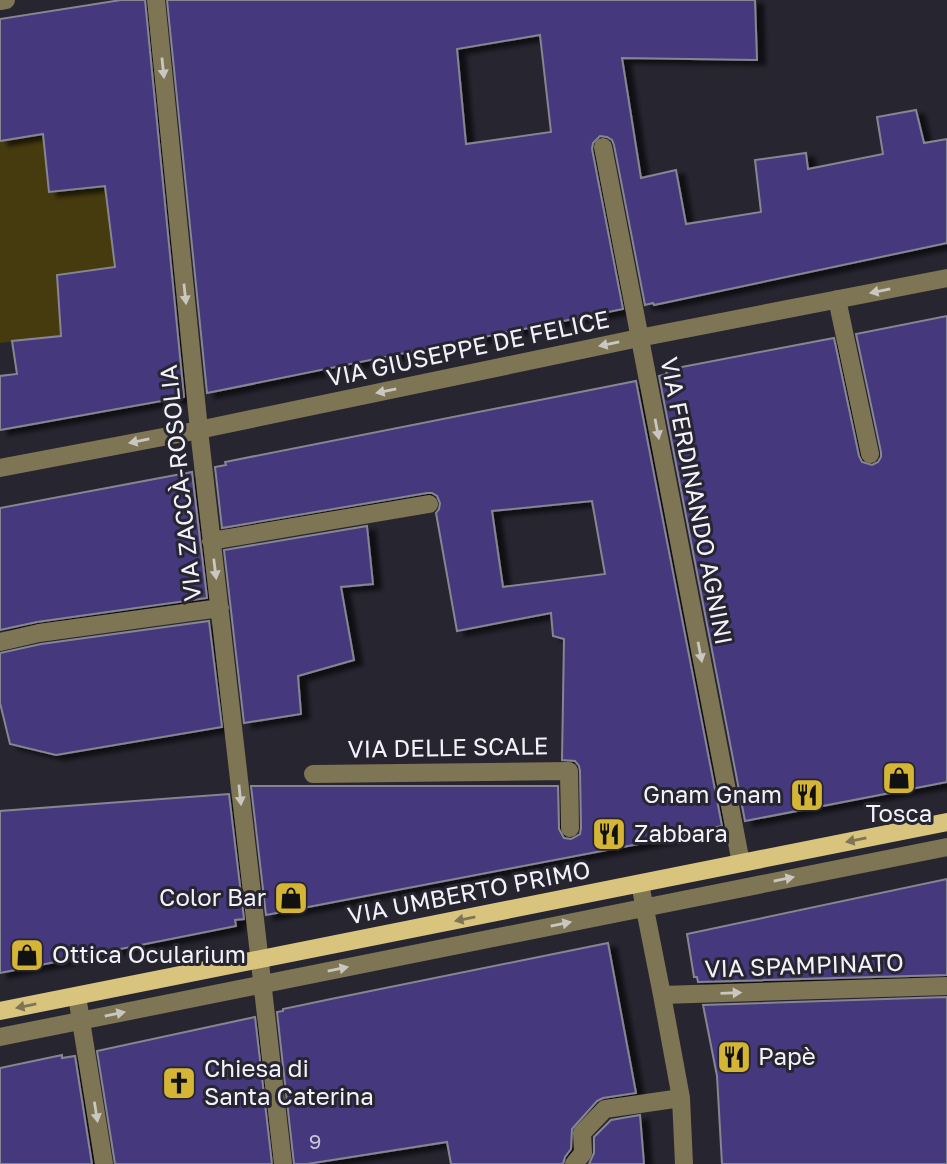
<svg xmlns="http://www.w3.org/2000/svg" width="947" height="1164" font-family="'Golos Text',sans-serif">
<defs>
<filter id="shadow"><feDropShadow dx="8" dy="4.5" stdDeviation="2" flood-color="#0009"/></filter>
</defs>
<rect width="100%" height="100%" fill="#262530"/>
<path fill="#463b0f" d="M43,135L49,192L105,186L115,267L57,276L60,318L79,360L42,338L0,343V141Z"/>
<path fill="#44387c" stroke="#868692" stroke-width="2" fill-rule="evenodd" filter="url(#shadow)" d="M121,0H145L184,397L0,430V376L17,374L12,341L61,336L57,275L115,267L105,186L49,192L43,134L0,141V19Z
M167,0H755L757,60L622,58L641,178L676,170L686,224L761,212L755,160L806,153L808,169L883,154L877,117L916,110L924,143L947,139V243L654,305L653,303L645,305L614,145L612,140L607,137L600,136L593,143L592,149L623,309L207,393ZM540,35L551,132L466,144L457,49Z
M947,316V782L745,821L659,376L667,374L666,370L834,338L859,456L862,462L872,465L878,462L881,457V452L856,334Z
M636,381L722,826L711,828L712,830L266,915L251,786H558L559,829L564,838L571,839L580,834L581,828L580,771L579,766L575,761L562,760L564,639L553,636L551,613L457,631L436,513L439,509L440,503L437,496L432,493H427L222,528L215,467L226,465L225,462ZM592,501L605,574L503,587L492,511Z
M192,472L207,598L37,622L0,630V508Z
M367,526L373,584L341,587L354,660L298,676L301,714L244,723L224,550Z
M209,621L222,727L56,755L10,744L0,703V653L41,644Z
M229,794L244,919L235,920L236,926L0,973V811Z
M947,879V975L698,982L697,977H694L687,934Z
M608,943L636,1093L603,1098L597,1101L572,1129L571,1149L565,1157L563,1164H451L447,1142L307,1164H294L277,1012L283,1011V1009L331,999Z
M947,997V1164H722L717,1076L703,1005Z
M255,1017L272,1164H115L97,1051Z
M62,1055V1058L75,1056L92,1164H0V1068Z
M640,1115L644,1164H589L594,1153V1137L611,1120Z"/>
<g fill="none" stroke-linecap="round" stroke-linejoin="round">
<path stroke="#7e7554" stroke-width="18" d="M156,0L199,430L283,1164
M0,1L6,0
M603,147L741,863
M837,299L870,454
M0,468L184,433L639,338L947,278
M211,541L429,504
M0,642L39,633L220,608
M313,774L569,771L570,828
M640,884L662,995L681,1098L684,1164
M662,995L947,986
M77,996L104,1164
M0,1037L947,847
M574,1164L583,1153L582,1133L605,1109L681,1098"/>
<path stroke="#d8c47d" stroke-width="18" d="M0,1011L947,822"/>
</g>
<defs><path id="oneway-solid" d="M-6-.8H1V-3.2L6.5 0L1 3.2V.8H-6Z" transform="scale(1.75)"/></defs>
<g fill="#cac6c0">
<use href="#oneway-solid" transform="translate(163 68) rotate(84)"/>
<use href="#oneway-solid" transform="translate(880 291) rotate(169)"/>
<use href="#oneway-solid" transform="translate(185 294) rotate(84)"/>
<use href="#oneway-solid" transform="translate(609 344) rotate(168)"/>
<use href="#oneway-solid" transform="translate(386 391) rotate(168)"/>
<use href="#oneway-solid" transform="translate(657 429) rotate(79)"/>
<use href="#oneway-solid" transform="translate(139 441) rotate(169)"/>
<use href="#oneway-solid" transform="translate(215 569) rotate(83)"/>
<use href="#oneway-solid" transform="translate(700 652) rotate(79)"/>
<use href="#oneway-solid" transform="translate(240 795) rotate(84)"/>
<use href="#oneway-solid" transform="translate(784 879) rotate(-11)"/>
<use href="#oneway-solid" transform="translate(561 924) rotate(-11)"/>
<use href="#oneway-solid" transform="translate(338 969) rotate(-11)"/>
<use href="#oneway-solid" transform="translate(731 993) rotate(-2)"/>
<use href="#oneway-solid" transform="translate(115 1014) rotate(-12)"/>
<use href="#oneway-solid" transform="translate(96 1112) rotate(81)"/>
</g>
<g fill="#7f7456">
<use href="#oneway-solid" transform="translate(856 840) rotate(169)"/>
<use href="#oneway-solid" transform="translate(465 919) rotate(169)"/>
<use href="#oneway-solid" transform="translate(26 1006) rotate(169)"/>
</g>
<defs>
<g id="shop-square" transform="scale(1.75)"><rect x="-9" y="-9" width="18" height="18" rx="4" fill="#d5b535" stroke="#262530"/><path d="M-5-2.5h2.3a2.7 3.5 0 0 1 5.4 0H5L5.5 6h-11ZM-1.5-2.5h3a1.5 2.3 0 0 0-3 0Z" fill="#111"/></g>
<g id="restaurant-square" transform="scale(1.75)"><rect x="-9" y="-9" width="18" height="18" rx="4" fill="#d5b535" stroke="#262530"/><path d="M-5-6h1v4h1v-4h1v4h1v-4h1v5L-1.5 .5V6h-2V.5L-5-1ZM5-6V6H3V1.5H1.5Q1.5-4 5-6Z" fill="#111"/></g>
<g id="church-square" transform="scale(1.75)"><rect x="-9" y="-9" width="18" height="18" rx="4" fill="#d5b535" stroke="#262530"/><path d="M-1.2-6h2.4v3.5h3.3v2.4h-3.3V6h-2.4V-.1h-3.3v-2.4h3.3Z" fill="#111"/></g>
</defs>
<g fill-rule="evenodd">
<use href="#shop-square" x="899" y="778"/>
<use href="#restaurant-square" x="807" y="795"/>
<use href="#restaurant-square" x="609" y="834"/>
<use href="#shop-square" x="291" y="898"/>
<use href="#shop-square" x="27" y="955"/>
<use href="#restaurant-square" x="734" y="1057"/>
<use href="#church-square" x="179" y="1083"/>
</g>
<g text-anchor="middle" stroke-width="6" stroke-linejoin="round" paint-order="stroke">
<g font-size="21" fill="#c7c4da">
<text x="315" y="1149">9</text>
</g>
<g font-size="24" fill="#f3f2fa" stroke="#262530">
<text transform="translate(468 349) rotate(-12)" y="8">VIA GIUSEPPE DE FELICE</text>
<text transform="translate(181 483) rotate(-96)" y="8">VIA ZACCÀ-ROSOLIA</text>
<text transform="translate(696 501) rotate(79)" y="8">VIA FERDINANDO AGNINI</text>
<text transform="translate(448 748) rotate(-1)" y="8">VIA DELLE SCALE</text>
<text transform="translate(469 893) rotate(-11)" y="8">VIA UMBERTO PRIMO</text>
<text transform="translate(804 966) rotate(-2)" y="8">VIA SPAMPINATO</text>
</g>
<g font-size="24" fill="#f3f2fa" stroke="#262530" text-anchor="start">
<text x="782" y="803" text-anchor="end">Gnam Gnam</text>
<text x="899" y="822" text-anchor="middle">Tosca</text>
<text x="634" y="842">Zabbara</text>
<text x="266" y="906" text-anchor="end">Color Bar</text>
<text x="52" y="963">Ottica Ocularium</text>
<text x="758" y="1065">Papè</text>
<text x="204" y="1077">Chiesa di<tspan x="204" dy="28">Santa Caterina</tspan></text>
</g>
</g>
</svg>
